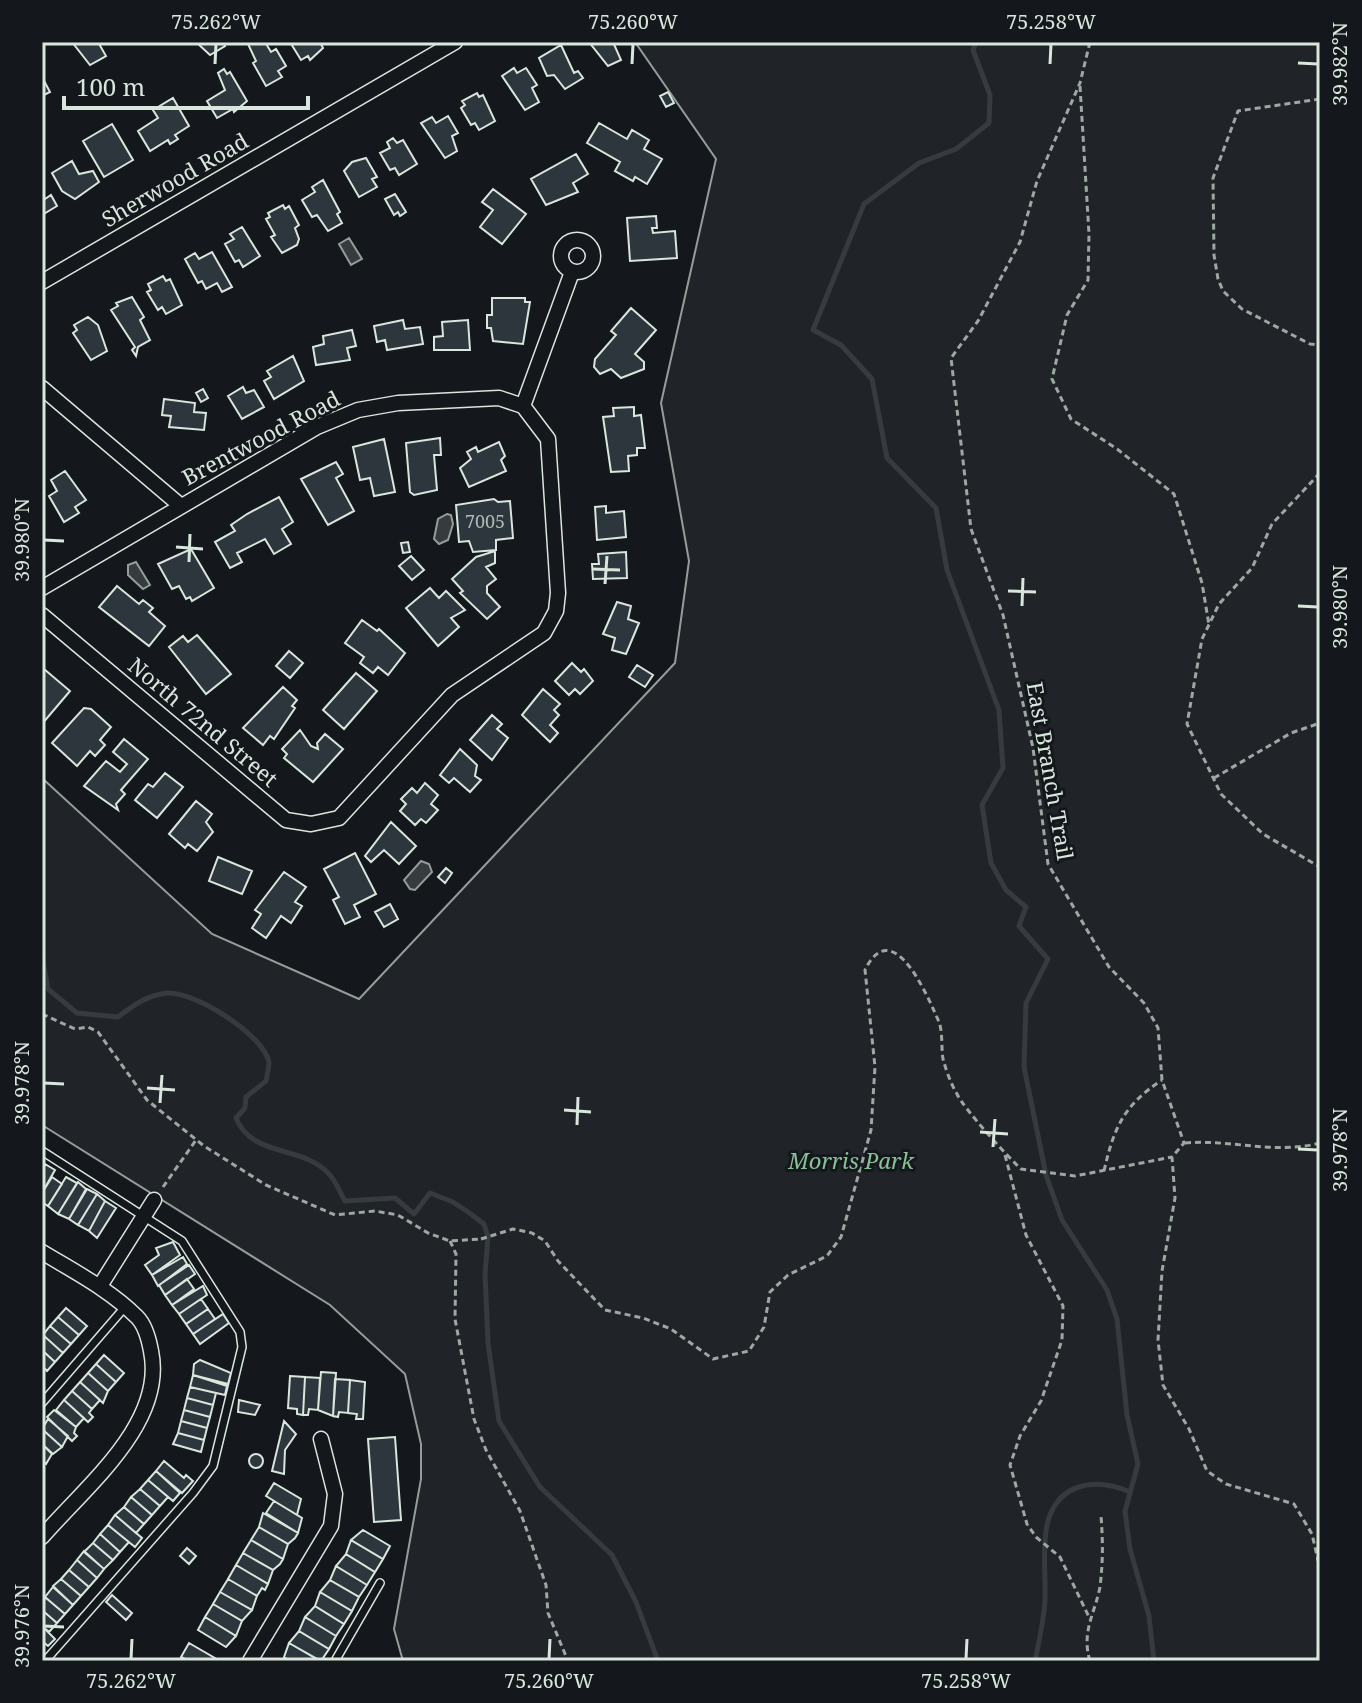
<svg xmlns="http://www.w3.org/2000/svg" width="1362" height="1703" font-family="'Noto Serif',serif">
<rect width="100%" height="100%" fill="#14181c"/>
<path fill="#202428" stroke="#939e99" stroke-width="2" d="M635,42H1320V1661H403L394,1629L421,1479V1444L405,1374L330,1305L42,1125V778L212,934L359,999L675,663L689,561L661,403L716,159Z"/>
<path fill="#363b3e" stroke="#939e99" stroke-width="2" d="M349,238L362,259L351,265L339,244Z
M447,514L451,515L453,524L448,540L439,544L434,539L438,519Z
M136,562L150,585L143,589L128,575V565Z
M421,861L429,864L432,872L415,890L410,889L404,880Z"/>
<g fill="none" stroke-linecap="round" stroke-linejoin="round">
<path stroke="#363b3e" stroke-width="5" d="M976,42L973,50L990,95L989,123L956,149L919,163L864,204L813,330L841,345L872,379L887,458L936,508L947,570L999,710L1003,768L982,805L991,863L1006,890L1026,907L1019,926L1048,959L1026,1003L1024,1067L1046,1175L1062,1220L1107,1290L1117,1319L1127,1415L1138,1464L1125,1511L1130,1549L1149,1616L1154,1661
M42,955L48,989L77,1013L118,1017C134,1005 147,995 168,993C195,992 263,1034 269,1062C269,1067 267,1076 266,1081L246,1097L245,1108L236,1118C252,1158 304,1145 329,1174C336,1181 340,1193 345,1201L395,1198L414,1214L430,1193L453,1202L468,1212L484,1224L488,1237L485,1274L488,1343L499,1421L540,1487L612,1555L636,1602L658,1661
M1035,1661C1039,1641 1044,1620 1045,1600C1046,1575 1042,1549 1047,1525C1057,1482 1096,1477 1130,1492"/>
</g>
<path fill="#2c363c" stroke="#d8e6dc" stroke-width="2" d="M72,42H98L106,56L90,65Z
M196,42H223L225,46L210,55Z
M252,42H265L271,52L276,49L286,66L278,71L282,77L266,86L253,63L256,61L248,44Z
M290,42H320L323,48L310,60L308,56L301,60Z
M589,42H613L621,60L608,66Z
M561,45L574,73L578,71L583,78L565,89L554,75L547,76L539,58Z
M514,68L517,73L526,68L537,85L532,88L539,102L525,110L502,76Z
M224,69L227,74L230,72L247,101L234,112L233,109L217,118L207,101L225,90L218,73Z
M42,77L50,92L42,96Z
M668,92L674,103L666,107L660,96Z
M477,93L479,97L483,95L495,121L479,130L475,123L471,125L461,108L465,105L462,101Z
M173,98L189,126L175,135L178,139L170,144L168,140L150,151L138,131L158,118L153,110Z
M448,116L458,133L452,136L457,151L445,158L421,123L432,117L436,123Z
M599,123L627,139L632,130L649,140L644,149L662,159L647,184L635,177L633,181L615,171L620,162L587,143Z
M112,124L133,160L104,177L83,141Z
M393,138L397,143L403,140L417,164L399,175L395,168L390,170L380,153L390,148L387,142Z
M576,154L588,174L573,183L578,192L546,205L531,179Z
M366,158L377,177L372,179L377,187L359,197L344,171L352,162Z
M72,161L79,174L93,171L99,182L75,199L62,191L52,173Z
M323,180L340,212L337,214L342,223L328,231L317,215L312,217L302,200L315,192L312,187Z
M493,189L526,214L502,244L480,227L493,210L482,202Z
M395,194L406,212L400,216L398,212L394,215L385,199Z
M42,195L45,199L51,195L57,206L42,215Z
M283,205L285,209L289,206L299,225L295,228L299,239L297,245L282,253L271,237L275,235L266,219L270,217L268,213Z
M656,216L657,228H652L653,233L675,231L677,258L630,261L627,218Z
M242,227L260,256L243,267L239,260L235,262L225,244L234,239L230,234Z
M212,252L232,287L222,292L217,283L206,289L202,281L198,283L185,259L195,253L199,259Z
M163,276L166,281L170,279L182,305L166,314L162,307L158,310L147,292L151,290L148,284Z
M132,297L144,317L140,320L150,340L138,347L136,356L132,350L135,347L111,310L118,306L116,303Z
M492,298H525V302H530L523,344L493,341L491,328H487V315H492Z
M631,308L656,330L635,354L644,362V369L621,378L611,369L600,374L594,367L595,359L616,335L611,331Z
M88,317L98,325L107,351L91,360L73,333L77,330L74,325Z
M403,320L405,329L420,327L423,344L387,350L385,340L377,342L374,326Z
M468,320L470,350H434V337L443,336L442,322Z
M352,330L356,346L347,348L350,360L316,365L313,347L324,344L323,336Z
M293,356L304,381L274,399L264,381L271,377L267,371Z
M243,387L246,393L254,390L264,407L242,419L228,396Z
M203,389L208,398L201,402L196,393Z
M164,399L195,403L194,412L206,413L204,430L169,427L171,416L162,415Z
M634,407V416L641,415L645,448H637V455L628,456L629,471L611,472L603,417L614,416L613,408Z
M440,438L441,455H434L437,490L414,495L410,492L406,443Z
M384,439L395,492L374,496L370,478L360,480L353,447Z
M499,442L505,456L501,460L506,471L469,487L460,468L471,459L467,452L476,447L478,452Z
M336,462L343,474L336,478L354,511L328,525L301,479Z
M65,471L86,500L75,507L79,513L64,522L49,496L57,491L51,480Z
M279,497L293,522L282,529L291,544L274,554L265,539L237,553L242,562L230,568L215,542L235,531L231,525L247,514Z
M494,499L498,502L510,501L513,538L496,540V550L473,552L469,541L459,542L456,505Z
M606,506V513L624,511L626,537L597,540L595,507Z
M408,542L410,552L403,553L401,543Z
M191,549L214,588L192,601L190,597L186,599L179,586L172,589L158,564Z
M495,551V563L486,567L496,579L487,586V593L500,607L487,619L460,593L463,591L452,579L476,557Z
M626,552L627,578L593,579L592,564H599L598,554Z
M411,556L424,570L412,580L399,566Z
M117,586L139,604L143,600L153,608L149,612L165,626L149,646L99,607Z
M430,588L439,598L446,591L465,610L451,618L459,627L438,646L406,608Z
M617,602L631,606L628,619L639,623L626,654L612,650L615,638L603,634Z
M362,620L377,631L379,629L405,653L388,675L378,667L373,673L360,663L364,657L345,643Z
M197,635L231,674L206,694L169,647L183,636L188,642Z
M289,651L303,663L290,678L276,666Z
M572,663L581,672L584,669L593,681L580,694L575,689L569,695L555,681Z
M637,665L653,675L645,687L629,677Z
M44,669L70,691L42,724V671Z
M356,673L377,691L344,729L323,710Z
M283,687L297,700L292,706L295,708L274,739L270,736L263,745L243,728Z
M543,689L560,704L554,710L559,715L550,725L558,733L550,742L522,715Z
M84,708L91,709L111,727L100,740L105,745L95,756L90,751L77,766L52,743Z
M492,715L502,724L497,729L508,738L492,760L470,740Z
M300,730L311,746L318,749L317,743L325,734L343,749L313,782L284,758L287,754L282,749Z
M124,739L148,759L121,790L125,794L116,804L118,810L84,786L106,761L120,772L127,764L113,752Z
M460,749L477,765L475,776L481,780L470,792L454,778L449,783L440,775Z
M165,773L183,787L157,818L135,800L148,784L153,787Z
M425,783L438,795L431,804L438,810L426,823L421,819L415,825L400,811L406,804L401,799L412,788L417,793Z
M196,801L212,814L206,822L213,832L197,851L188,844L185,848L169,834Z
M391,822L416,846L399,864L384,850L371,862L365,856Z
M355,853L376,894L354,905L360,917L345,924L333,900L339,897L324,869Z
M218,857L252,871L242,894L209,881Z
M446,868L452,873L445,883L438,877Z
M284,872L306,887L295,902L302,906L291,923L281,916L266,938L252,928L261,914L255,910Z
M390,904L398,919L384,927L375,912Z
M45,1164L55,1170L42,1193V1170Z
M52,1177L62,1184L48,1206L42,1202V1193Z
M66,1177L77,1183L58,1214L48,1206Z
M78,1182L86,1189L69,1219L58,1214Z
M87,1189L97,1194L78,1225L69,1219Z
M97,1194L105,1201L89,1231L78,1225Z
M105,1201L116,1208L97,1238L89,1231Z
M173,1242L180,1255L152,1275L145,1265L159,1255L156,1248Z
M183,1257L187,1264L158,1286L152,1275Z
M189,1265L195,1274L165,1295L159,1285Z
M187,1279L194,1289L172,1305L165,1295Z
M203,1286L207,1295L179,1314L172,1305Z
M201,1299L208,1309L186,1324L179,1314Z
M66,1308L87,1326L79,1335L58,1317Z
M208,1309L215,1319L193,1334L186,1324Z
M223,1314L229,1323L200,1344L193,1334Z
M58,1317L79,1335L71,1344L50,1326Z
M50,1326L71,1344L63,1353L43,1335Z
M43,1335L63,1353L55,1362L42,1350Z
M42,1350L55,1362L47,1371L42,1366Z
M104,1355L124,1373L116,1382L96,1364Z
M200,1360L231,1373L228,1384L193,1375L194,1364Z
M96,1364L116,1382L108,1391L88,1373Z
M321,1372L336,1373L333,1416L318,1410Z
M88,1373L108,1391L103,1403L80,1382Z
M193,1375L227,1386L225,1395L190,1387Z
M290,1376L305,1377L303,1415L297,1414V1409L288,1408Z
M305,1377L320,1378L318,1410L309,1409L308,1415H303Z
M335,1379L350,1380L348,1413L339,1412L338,1417L333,1416Z
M350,1380L365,1382L363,1419H356L357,1414L348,1413Z
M80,1382L100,1400L92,1409L72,1391Z
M190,1387L216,1393L213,1405L187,1398Z
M72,1391L92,1409L89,1413L93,1417L88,1422L64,1400Z
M187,1398L213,1405L210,1417L184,1410Z
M64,1400L84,1418L76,1427L56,1410Z
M239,1400L260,1405L255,1415L238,1412Z
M54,1410L76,1427L74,1433L77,1436L72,1441L47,1417Z
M184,1410L210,1417L207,1428L181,1421Z
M48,1419L68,1436L62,1447L42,1429Z
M181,1421L207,1428L204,1440L178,1433Z
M284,1421L296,1434L285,1450L284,1474L272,1471Z
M42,1429L62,1447L53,1454L42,1444Z
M178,1433L204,1440L201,1452L173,1444Z
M395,1437L401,1520L374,1522L368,1439Z
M42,1444L52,1454L46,1464L42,1461Z
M249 1461a7 7 0 1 1 14 0a7 7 0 1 1-14 0Z
M164,1461L184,1478L186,1475L193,1481L182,1493L156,1471Z
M156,1471L180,1493L173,1501L148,1480Z
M148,1480L168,1497L160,1506L140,1489Z
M274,1483L301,1499L297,1515L266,1496Z
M140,1489L160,1506L152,1515L131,1497Z
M131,1497L152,1515L144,1524L124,1507Z
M274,1501L302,1518L298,1533L266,1513Z
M124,1507L144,1524L136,1533L115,1515Z
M263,1513L298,1533L295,1538L288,1544L259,1527Z
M115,1515L142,1538L135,1547L108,1525Z
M108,1525L129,1542L120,1552L100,1534Z
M259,1527L288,1544L283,1559L251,1540Z
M363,1530L390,1546L383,1559L351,1540Z
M100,1534L120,1552L113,1560L93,1543Z
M251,1540L283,1559L280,1564L273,1570L243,1553Z
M351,1540L383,1559L375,1572L346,1554Z
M93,1543L113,1560L104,1569L84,1552Z
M187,1548L196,1556L189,1564L180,1556Z
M84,1551L104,1569L97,1578L77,1560Z
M243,1553L273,1570L268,1584L236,1565Z
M346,1554L375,1572L367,1585L336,1566Z
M77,1560L97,1578L89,1587L69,1570Z
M236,1565L268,1584L265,1590L262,1588L257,1596L228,1579Z
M336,1566L367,1585L359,1597L330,1580Z
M69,1570L89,1587L81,1596L61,1579Z
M61,1579L81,1596L73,1605L53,1586Z
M228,1579L257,1596L252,1610L220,1592Z
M330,1580L359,1597L352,1611L320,1592Z
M53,1587L73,1605L65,1614L45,1597Z
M220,1592L252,1610L242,1621L213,1604Z
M320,1592L352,1611L344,1624L315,1606Z
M112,1595L132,1613L126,1620L106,1602Z
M45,1597L65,1614L57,1623L42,1610Z
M213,1604L242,1621L236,1636L205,1617Z
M315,1606L344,1624L336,1636L305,1617Z
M42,1610L57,1623L49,1632L42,1626Z
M205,1617L236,1636L226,1647L198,1630Z
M305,1617L336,1636L329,1649L299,1631Z
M42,1626L55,1639L48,1646L42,1641Z
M299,1631L329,1649L321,1661L289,1643Z
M189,1643L220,1661H189L181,1657Z
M289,1643L320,1661H290L284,1657Z"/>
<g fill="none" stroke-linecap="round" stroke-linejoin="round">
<g stroke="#d8e6dc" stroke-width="10">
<path id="service" d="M42,1151L182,1241L240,1332L242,1347L213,1466L193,1493L45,1661
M42,1403L125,1307
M335,1661L380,1583"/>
</g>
<g stroke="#d8e6dc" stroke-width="17">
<path id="minor" d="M561 256a16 16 0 1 1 32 0a16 16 0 1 1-32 0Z
M42,282L455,42
M42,388L181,506
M523,406L572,272
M42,588L317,427L358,410L398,403L499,398L523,406L548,439L558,593L556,611L544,633L452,695L339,818L311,824L286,820L42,615
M42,1252C75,1272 110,1290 137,1317C145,1325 149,1340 151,1351C166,1423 86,1486 42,1537
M100,1286L154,1200
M250,1661L331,1526L335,1494L321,1439"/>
</g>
<path stroke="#9da8a2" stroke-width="3" stroke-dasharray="6 4" stroke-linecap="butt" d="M1090,42L1080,83L1037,181L1020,242L978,321L951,358L971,529L1003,615L1033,748L1048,864L1109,967L1144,1003L1158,1028L1162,1080L1184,1143L1172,1157L1175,1198L1162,1271L1158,1340L1163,1385L1189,1429L1207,1471L1226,1484L1294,1504L1312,1534L1320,1569
M1080,86L1089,234L1088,280L1067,315L1052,379L1071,419L1117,449L1174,494L1202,583L1209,625
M1320,99L1238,111L1213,178L1214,255L1218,279L1223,291L1242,309L1310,344L1320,345
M1320,473L1272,524L1252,568L1219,604L1202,639L1187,724L1221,794L1263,834L1320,867
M1214,778L1291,733L1320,723
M42,1014L75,1029L88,1027L98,1032L147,1100L204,1146L266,1185L335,1215L375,1211L398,1215L428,1233L450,1241L480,1239
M1185,1143C1231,1139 1275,1155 1320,1143
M1005,1155L1026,1235L1063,1306L1062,1340L1041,1401L1020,1436L1010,1465L1027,1524L1036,1537L1060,1557L1089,1617
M1104,1171C1114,1127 1124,1105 1162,1080
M163,1187L196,1140
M481,1239L513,1229L532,1233L545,1241L558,1261L605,1310L643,1318L671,1329L713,1359L749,1351L764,1327L770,1292L788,1275L827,1256L841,1237L871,1130L875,1067L865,970C893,913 928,997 939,1022C943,1033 941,1047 943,1059C946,1070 951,1084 957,1094C964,1109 1009,1158 1021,1169L1075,1176L1172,1157
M450,1241L456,1254L455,1319L474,1419L486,1450L520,1511L546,1585L548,1613L568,1661
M1090,1661C1081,1632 1095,1613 1100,1587C1103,1562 1103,1541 1101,1516
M1317,1661L1320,1649"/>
<use href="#service" stroke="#14181c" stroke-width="7"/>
<use href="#minor" stroke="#14181c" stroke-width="14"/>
</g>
<path fill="none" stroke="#d8e6dc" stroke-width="3" d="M1298,63L1318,64M215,64L216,44M632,64L633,44M1050,64L1051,44M44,540L64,541M176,547L203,549M189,562L190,534M592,569L620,570M605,584L607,556M1008,591L1036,592M1022,606L1023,578M1298,606L1318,607M44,1083L64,1084M147,1088L175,1090M160,1103L162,1075M564,1110L591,1112M577,1125L578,1097M980,1132L1008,1134M993,1147L995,1119M1298,1149L1318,1150M44,1626L64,1627M131,1659L132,1639M549,1659L550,1639M966,1659L967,1639"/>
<g text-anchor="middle" stroke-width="6" stroke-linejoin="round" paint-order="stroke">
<g font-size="18" fill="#adbab4">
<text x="485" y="528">7005</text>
</g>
<g font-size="22" fill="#d8e6dc" stroke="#14181c">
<text transform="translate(175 180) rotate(-30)" y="8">Sherwood Road</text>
<text transform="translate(261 438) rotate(-28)" y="8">Brentwood Road</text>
<text transform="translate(203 722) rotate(40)" y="8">North 72nd Street</text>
<text transform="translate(1050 771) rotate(80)" y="8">East Branch Trail</text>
</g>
<g font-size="22" font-style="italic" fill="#8ac095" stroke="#14181c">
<text x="851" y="1169">Morris Park</text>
</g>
</g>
<rect width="1362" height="1703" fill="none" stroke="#14181c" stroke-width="88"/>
<path d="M64 96v12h244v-12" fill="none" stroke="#d8e6dc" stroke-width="4"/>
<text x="76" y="96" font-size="24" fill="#d8e6dc" stroke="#14181c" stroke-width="6" paint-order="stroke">100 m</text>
<rect x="44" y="44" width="1274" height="1615" fill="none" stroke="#d8e6dc" stroke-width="3"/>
<g font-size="20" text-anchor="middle" fill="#d8e6dc">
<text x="216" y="29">75.262°W</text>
<text x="633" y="29">75.260°W</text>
<text x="1051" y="29">75.258°W</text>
<text transform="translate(1340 64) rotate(-90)" y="7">39.982°N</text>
<text transform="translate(22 540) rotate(-90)" y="7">39.980°N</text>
<text transform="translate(1340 607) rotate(-90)" y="7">39.980°N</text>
<text transform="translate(22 1083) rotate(-90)" y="7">39.978°N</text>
<text transform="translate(1340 1150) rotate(-90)" y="7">39.978°N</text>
<text transform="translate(22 1626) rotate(-90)" y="7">39.976°N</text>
<text x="131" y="1688">75.262°W</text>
<text x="549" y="1688">75.260°W</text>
<text x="966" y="1688">75.258°W</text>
</g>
</svg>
